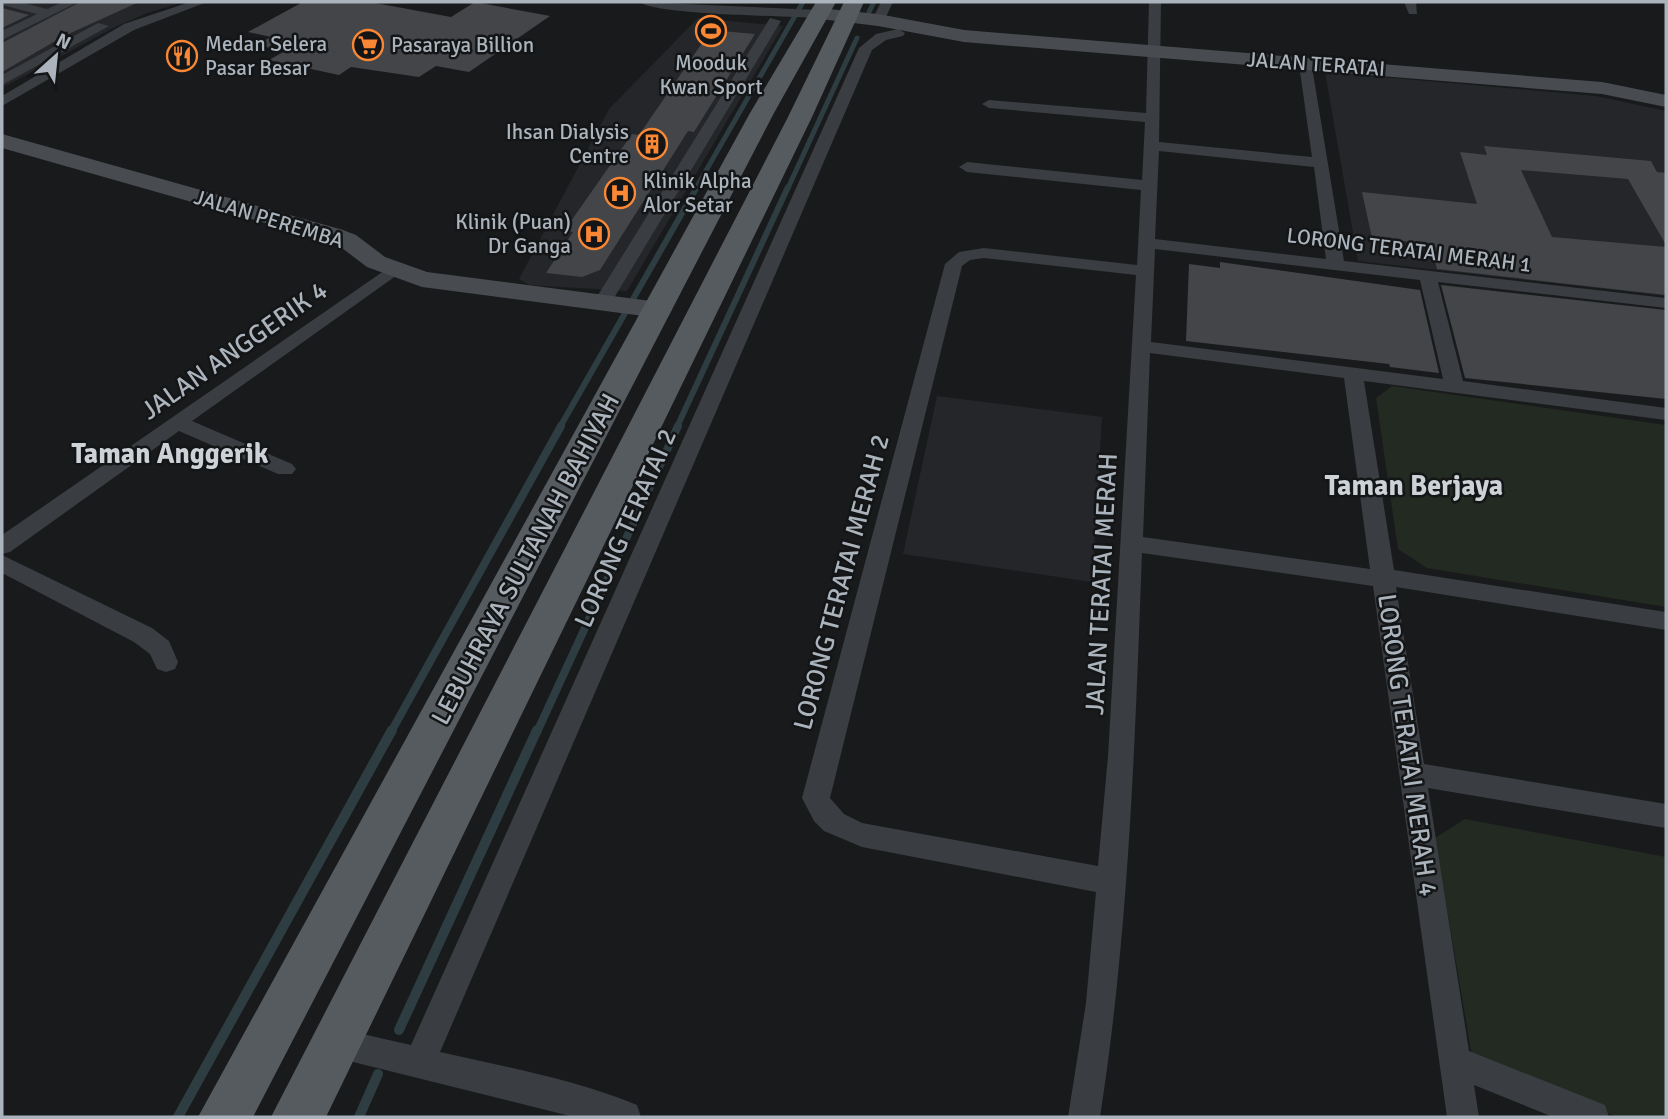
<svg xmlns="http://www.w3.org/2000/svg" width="1668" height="1119" font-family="Signika,sans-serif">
<rect width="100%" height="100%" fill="#191a1c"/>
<path fill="#252629" d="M2,2H184L147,13L115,27L2,88Z
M698,18L783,26L627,291L529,285L519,279L609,109Z
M1325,72L1596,96L1666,111V296L1358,261Z
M937,396L1102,417L1092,582L903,554Z"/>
<path fill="#222a21" d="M1392,386L1666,425V607L1427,568L1398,549L1376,398Z
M1465,819L1666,857V1117H1617L1472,1057L1435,838Z"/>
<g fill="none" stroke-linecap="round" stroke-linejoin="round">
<path stroke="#2e3d41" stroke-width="5" d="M869,12L874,2
M696,188L803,2
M788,188L857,38"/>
<path stroke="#2e3d41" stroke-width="6" d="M560,427L697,187
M677,427L788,187"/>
<path stroke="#2e3d41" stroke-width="8" d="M391,732L561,426
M537,732L678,426"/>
<path stroke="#2e3d41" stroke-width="10" d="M399,1030L537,730
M178,1117L392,730
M359,1117L378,1074"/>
</g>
<path fill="#434549" d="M80,2H139L64,36L2,72V43Z
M313,2H370L451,17L475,2L550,16L469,72L436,66L419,77L351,67L339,75L269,60L285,51L256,45L271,37L248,32L301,3Z
M2,7V8L29,15L2,28Z
M711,30L755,34L694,132L688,131L600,270L582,277L546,273L573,232L564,231L632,134L639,135Z
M1484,146L1651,161L1657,172L1666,173V245L1628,179L1521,170L1552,237L1666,247V295L1437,269L1431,244L1372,238L1362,192L1477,204L1460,152L1487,155Z
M1220,262L1420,290L1439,373L1390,367L1389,364L1186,341L1189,264L1220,268Z
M1441,285L1666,310V399L1465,378Z"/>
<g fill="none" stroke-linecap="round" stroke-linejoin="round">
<path fill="#3a3d41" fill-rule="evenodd" d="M2,2H20L47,9L63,2H78L2,40V31L37,14L3,5Z
M190,2H207L134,30L2,106V96L124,24Z
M640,2L819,10L825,14L819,18C791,16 654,15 640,2Z
M881,2H893L883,23L878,24L872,20Z
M1149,2H1161L1159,142L1312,157L1299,64L1311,61L1344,261L1666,298V308L1438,282L1463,381L1666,408V420L1364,381L1394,570L1666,612V630L1396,587L1424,764L1666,804V828L1428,788L1469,1051L1605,1105L1609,1117H1553L1474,1085L1479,1117H1447L1373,586L1142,553C1135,741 1129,931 1100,1117H1068L1086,1003L1096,892L862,847L824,831L814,821L802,798L945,264L959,252L984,248L1137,265L1141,190L967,172L959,167L967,162L1142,180L1145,122L989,108L982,104L989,100L1146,113ZM1159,151L1314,167L1326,259L1155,239ZM1155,249L1420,280L1443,379L1151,342ZM984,258L1136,275L1108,756L1098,866L862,823L844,814L830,798L962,266L970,260ZM1150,353L1344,378L1370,569L1143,537Z
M1404,2H1416L1417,14H1409Z
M770,18L781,21L611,303L608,307H596L593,303Z
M98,23L109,26L2,85V75Z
M898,29L905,33L903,36L886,40L872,50L440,1052C506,1067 574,1079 637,1105L641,1117H574L325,1055L320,1044L325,1033L336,1028L411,1045L859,48L876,34Z
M394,264L403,269L400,273L192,421L292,464L296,469L292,474H278L179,431L10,552L2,554V535Z
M2,555L152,628L169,641L178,662L175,669L166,672L157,669L150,654L134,642L2,573Z"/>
<path fill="#484c51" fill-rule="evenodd" d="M819,8L878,14L964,30L1602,82L1666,95V107L1602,94L964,42L878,26L812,18L810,14L812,10Z
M2,134L343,230L356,235L385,257L427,272L659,302L668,304L672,310L668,316L659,318L422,287L367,267L338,245L325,240L2,148Z"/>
<path fill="#565b60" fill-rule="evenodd" d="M816,2H836L774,113L253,1117H198L750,113Z
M844,2H864L812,117L326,1117H271L788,117Z"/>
</g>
<defs>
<g id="stadium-ring" transform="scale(1.575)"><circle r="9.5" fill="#141517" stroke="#f98734" stroke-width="1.5"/><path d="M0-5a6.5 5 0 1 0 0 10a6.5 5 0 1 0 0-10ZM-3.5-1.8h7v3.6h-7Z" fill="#f98734"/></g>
<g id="supermarket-ring" transform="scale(1.575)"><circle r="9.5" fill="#141517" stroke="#f98734" stroke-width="1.5"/><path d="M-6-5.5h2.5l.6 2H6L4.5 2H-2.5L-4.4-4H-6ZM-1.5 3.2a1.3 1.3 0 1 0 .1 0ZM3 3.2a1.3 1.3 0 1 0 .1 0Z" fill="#f98734"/></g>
<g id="restaurant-ring" transform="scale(1.575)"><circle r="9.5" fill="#141517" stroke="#f98734" stroke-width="1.5"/><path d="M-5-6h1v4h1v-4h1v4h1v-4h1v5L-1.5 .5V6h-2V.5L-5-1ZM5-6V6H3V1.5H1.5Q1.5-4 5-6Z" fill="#f98734"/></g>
<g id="building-ring" transform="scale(1.575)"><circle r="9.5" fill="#141517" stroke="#f98734" stroke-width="1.5"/><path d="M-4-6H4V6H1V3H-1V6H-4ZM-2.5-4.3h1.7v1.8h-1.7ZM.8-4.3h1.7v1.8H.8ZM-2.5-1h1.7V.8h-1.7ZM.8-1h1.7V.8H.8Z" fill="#f98734"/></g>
<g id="hospital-ring" transform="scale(1.575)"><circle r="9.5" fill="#141517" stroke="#f98734" stroke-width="1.5"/><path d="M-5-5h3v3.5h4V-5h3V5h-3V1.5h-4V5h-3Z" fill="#f98734"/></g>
</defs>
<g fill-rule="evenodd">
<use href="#stadium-ring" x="711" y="31"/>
<use href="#supermarket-ring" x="368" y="45"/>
<use href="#restaurant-ring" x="182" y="56"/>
<use href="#building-ring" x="652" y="144"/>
<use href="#hospital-ring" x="620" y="193"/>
<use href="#hospital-ring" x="594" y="234"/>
</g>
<g text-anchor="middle" stroke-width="5" stroke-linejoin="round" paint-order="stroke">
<g font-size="21" fill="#abb4bc" stroke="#141517" text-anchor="start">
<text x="205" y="51">Medan Selera<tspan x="205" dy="24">Pasar Besar</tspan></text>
<text x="391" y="52">Pasaraya Billion</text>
<text x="711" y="70" text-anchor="middle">Mooduk<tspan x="711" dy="24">Kwan Sport</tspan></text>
<text x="629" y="139" text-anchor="end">Ihsan Dialysis<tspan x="629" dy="24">Centre</tspan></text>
<text x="643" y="188">Klinik Alpha<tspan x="643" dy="24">Alor Setar</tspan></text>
<text x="571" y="229" text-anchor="end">Klinik (Puan)<tspan x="571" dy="24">Dr Ganga</tspan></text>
</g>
<g font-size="21" fill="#abb4bc" stroke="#141517">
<text transform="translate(1316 64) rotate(4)" y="7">JALAN TERATAI</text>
<text transform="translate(269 219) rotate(17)" y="7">JALAN PEREMBA</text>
<text transform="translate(1409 250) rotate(7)" y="7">LORONG TERATAI MERAH 1</text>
</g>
<g font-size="26" fill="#abb4bc" stroke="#141517">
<text transform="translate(234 350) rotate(-35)" y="9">JALAN ANGGERIK 4</text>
<text transform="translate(625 528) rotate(-66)" y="9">LORONG TERATAI 2</text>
<text transform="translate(525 559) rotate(-62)" y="9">LEBUHRAYA SULTANAH BAHIYAH</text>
<text transform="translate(841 582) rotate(-75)" y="9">LORONG TERATAI MERAH 2</text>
<text transform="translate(1101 584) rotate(-87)" y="9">JALAN TERATAI MERAH</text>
<text transform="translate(1408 745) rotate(82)" y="9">LORONG TERATAI MERAH 4</text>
</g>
<g font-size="28" font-weight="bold" fill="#cdd2d7" stroke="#141517">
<text x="170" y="463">Taman Anggerik</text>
<text x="1414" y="495">Taman Berjaya</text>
</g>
</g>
<rect width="1668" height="1119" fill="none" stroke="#abb4bc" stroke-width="7"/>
<g transform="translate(56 56) rotate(27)" stroke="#141517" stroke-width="5" paint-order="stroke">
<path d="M0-5L12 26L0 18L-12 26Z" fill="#abb4bc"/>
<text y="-10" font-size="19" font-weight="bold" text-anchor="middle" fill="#abb4bc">N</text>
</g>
</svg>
